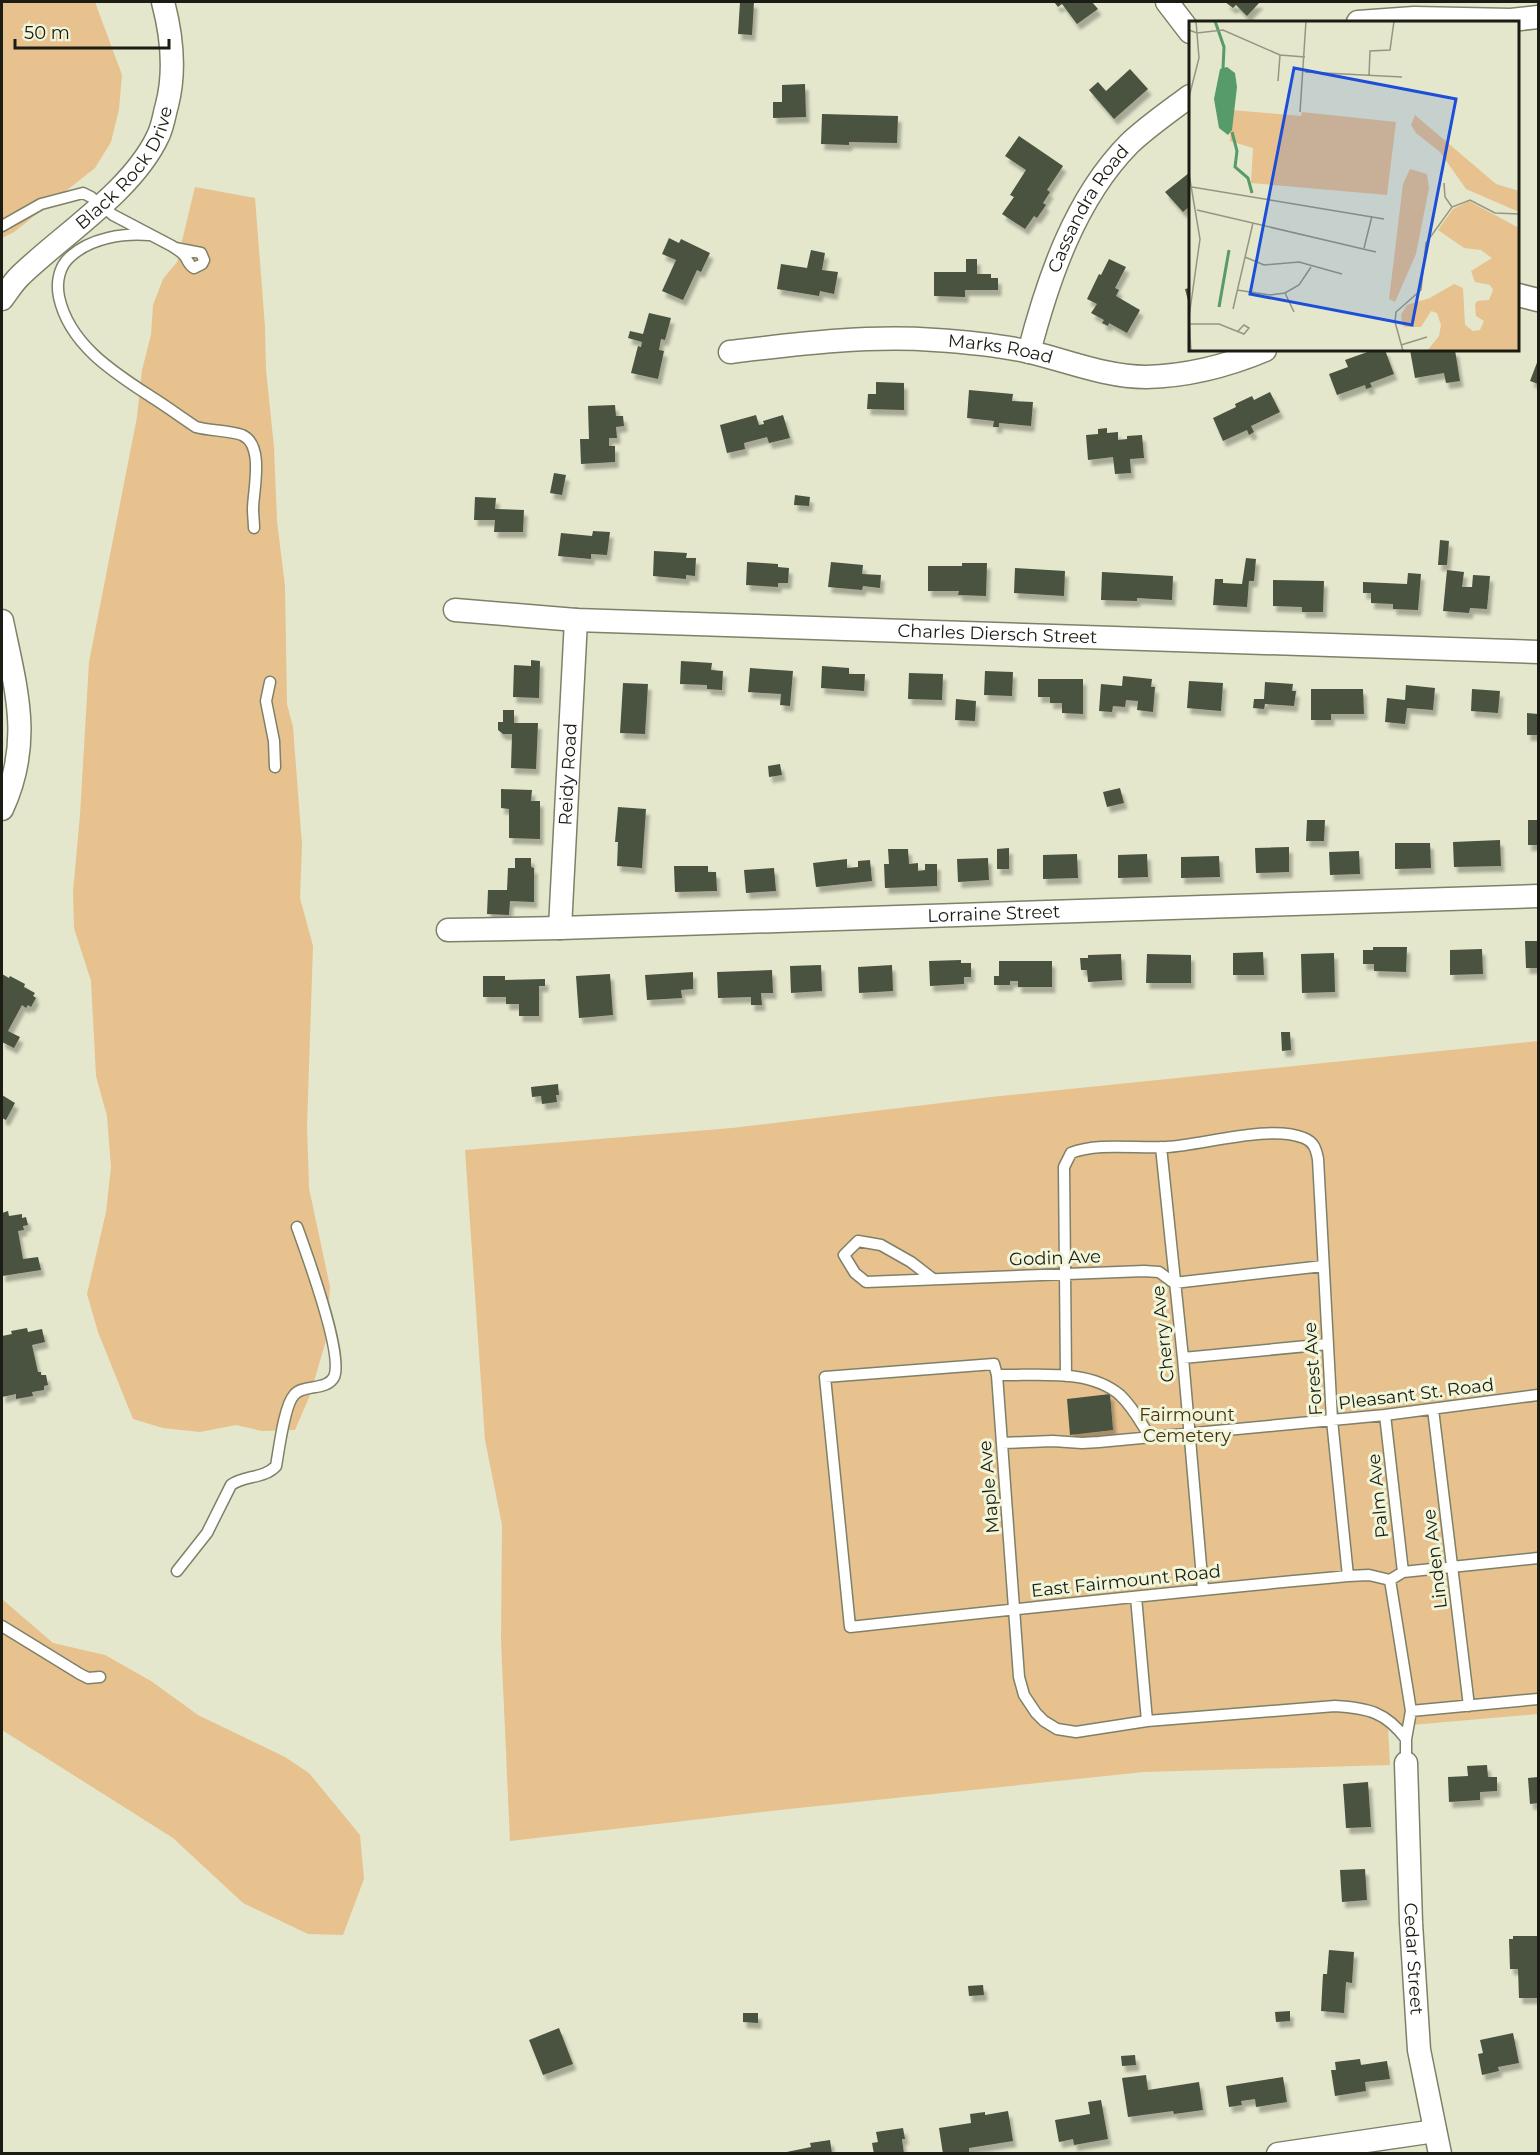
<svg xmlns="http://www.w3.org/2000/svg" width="1540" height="2155" font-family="Montserrat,sans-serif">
<defs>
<filter id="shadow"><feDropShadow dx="3.5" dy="6" stdDeviation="1.5" flood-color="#0004"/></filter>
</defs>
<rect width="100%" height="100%" fill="#e4e7cc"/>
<path fill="#e7c18e" d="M2,2H95L122,75L119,109L111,142L95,168L14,232L2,238Z
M195,187L255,198L265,327L266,370L274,447L277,521L285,586L287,704L293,727L302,845L300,898L313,946L307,1127L309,1188L330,1287L327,1337L310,1395L295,1430L262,1431L236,1425L200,1432L163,1428L133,1419L98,1332L87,1294L106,1212L111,1167L107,1116L96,1076L91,981L74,928L73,892L80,815L89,662L137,417L142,370L151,335L153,305L163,279L177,262Z
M1538,1041V1714L1388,1727L1390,1765L1144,1772L789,1809L510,1841L501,1641L502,1525L485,1440L465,1150L732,1128L991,1097Z
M2,1599L53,1643L105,1655L151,1681L198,1715L285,1757L309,1773L360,1835L364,1879L343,1935L308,1934L243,1903L173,1838L2,1730Z"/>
<path fill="#48533f" filter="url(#shadow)" d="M740,2H754L752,35L738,34Z
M1054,2H1092L1098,9L1077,24L1062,4L1058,7Z
M1225,2H1260L1247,16L1236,5L1233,8Z
M1130,69L1148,89L1114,119L1089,90L1098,82L1106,91Z
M805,84L806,117L773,118V102H782V85Z
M822,114L898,116L897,143L849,142V145L821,144Z
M1019,136L1063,166L1047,190L1050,192L1043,203L1046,205L1037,218L1034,216L1025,229L1002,214L1014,197L1010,195L1026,170L1005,156Z
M1189,173L1190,175V206L1183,212L1165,192Z
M669,238L679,243L681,239L710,253L701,272L697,270L683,300L662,291L676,260L662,254Z
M811,250L825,253L822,270L838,272L834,294L820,291L819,296L777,289L781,264L807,268Z
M966,259H977V274H991V278H998V290H965V297L934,296V272H966Z
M1109,259L1126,267L1115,288L1119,290L1116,296L1140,310L1127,333L1109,323L1108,326L1102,323L1104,320L1091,313L1097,304L1087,299L1099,274L1101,275Z
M1190,288V308L1185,289Z
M649,313L671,318L665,340L661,339L659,350L664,351L658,379L631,373L638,346L641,347L642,342L628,338L630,331L643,334Z
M1373,350H1385L1394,374L1370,383L1372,387L1366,389L1365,385L1337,395L1329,374L1348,367L1345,360Z
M1410,350H1455L1460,381L1446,383L1444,373L1415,378Z
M1538,360V384L1530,381Z
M876,382L904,383V410L867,409L868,394H876Z
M969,390L1013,394L1012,401L1033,402L1031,426L999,423V427H993L994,421L967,418Z
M1270,392L1280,412L1251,426L1254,432L1249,435L1247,430L1223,441L1213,418L1236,407L1235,404L1252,396L1254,400Z
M615,405L616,416H623L624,426L616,427L617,438H609V446H615V462L581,464L580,439H589L588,406Z
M756,415L759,425L764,424L763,421L783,415L790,438L769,443L767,437L744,443L745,449L727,453L720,425Z
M1107,428V433L1118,432V440L1127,439V436L1142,435L1144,458L1130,459L1131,473L1115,474L1113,457L1088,460L1086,435L1098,434V429Z
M554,473L566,475L562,495L550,493Z
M795,495L810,497L809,506L794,505Z
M475,497L496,498L495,509L524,510L523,532H494L495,520H474Z
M593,531L610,532L607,555L591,554V559L558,556L561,533L592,536Z
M1440,540L1449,541L1447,565H1438Z
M654,551L687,553L686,558H696L695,576L686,575V579L653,576Z
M1246,558L1256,559L1254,581H1249L1247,607L1213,605L1215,579H1223V583L1242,584Z
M747,562L778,564V567L789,568L788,583H778V587L746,585Z
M831,562L863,565L862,574L881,575L880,588L863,586L862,590L828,587Z
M962,563H987L986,596L958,595L959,591H928V566H962Z
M1015,568L1065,571L1064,596L1014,593Z
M1447,570L1464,572L1462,587H1472L1473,575L1490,576L1487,609L1470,608L1469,613L1443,611Z
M1102,572L1173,576L1172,600L1137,598V601L1101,600Z
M1408,573L1421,574L1418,610L1393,609V604L1371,603V593H1363V582L1407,584Z
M1273,580L1324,581L1323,612H1302V607L1273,606Z
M531,660L540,661L539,698L513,697L514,665L531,666Z
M681,661L712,663L711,670L723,671L722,690L707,689V685L680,684Z
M822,666L849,668V674H865L864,691L821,688Z
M750,668L793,671L790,706L780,705L781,694L748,692Z
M985,671L1013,672L1012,696L984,695Z
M909,673L943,674L942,700L908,699Z
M1123,676L1152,679L1151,687H1155L1153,712L1137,710L1138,701L1126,700L1125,707L1113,706L1112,712L1099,711L1101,684L1122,686Z
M1038,679H1083V714L1062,713V703H1050V697H1038Z
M1189,681L1223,683L1221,711L1187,708Z
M1265,682L1293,684L1292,691H1296L1294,706L1265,704L1264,709L1253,708L1254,699H1264Z
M623,683L648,684L645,734L620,733Z
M1406,685L1435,688L1433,710L1407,708L1405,724L1385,722L1387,698L1405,700Z
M1311,689H1363L1364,714H1331V720H1311Z
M1472,689L1500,691L1498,713L1471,711Z
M956,699L976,701L975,721L955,720Z
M503,710H514V723H538L536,769L511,768L512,734H503L498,730V722H503Z
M1527,713L1538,714V735H1527Z
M780,764L782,775L769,777L768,766Z
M1120,788L1124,803L1107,807L1103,792Z
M501,789L532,790L531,801H540V839L509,838V809L501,808Z
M618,807L646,809L642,868L617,866L618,842H615Z
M1307,820H1325L1324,841H1306Z
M1528,820H1538V845H1528Z
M1500,840L1501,866L1454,867L1453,842Z
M1395,843H1430L1431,868L1395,869Z
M1289,847V872L1256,873L1255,848Z
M1009,848V869H997V849Z
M888,849H908L909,864L918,863V871L925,870V864H937V886L885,888L884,864H889Z
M1359,851L1360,874L1330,875L1329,852Z
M1077,854L1078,878L1043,879V855Z
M1147,854L1148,877L1118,878V855Z
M1219,856L1220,877L1181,878V857Z
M515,858H531V867L534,868V902L510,901L509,915L487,914L488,890H507L508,868H515Z
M988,858L989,880L958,882L957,859Z
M847,859V868L858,867V861L870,860L872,881L816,887L813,863Z
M674,866H708V872H716L717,891L675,892Z
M774,868L776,891L746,893L744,870Z
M1525,941H1538V968H1526Z
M1373,947H1407L1406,972L1374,971V964H1363V950H1373Z
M1482,949L1483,974L1450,975V950Z
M1263,952L1264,975H1233V953Z
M1334,953L1335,992L1302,993L1301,954Z
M1121,954L1122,980L1088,982L1087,970H1081L1080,958H1088V955Z
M1147,954L1191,955V983H1146Z
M961,960V963H971V977H964V984L930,986L929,961Z
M999,961H1052V987H1018V981H1010V985H994V976H999Z
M821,965L822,991L791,993L790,966Z
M892,965L893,991L859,993L858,967Z
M772,970L773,993H761L762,1005H751V997L718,998L717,972Z
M693,972V989L681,990L682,998L647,1000L645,975Z
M2,974L9,978L10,976L25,984L24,987L35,993L33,996L36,998L31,1007L28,1005L26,1008L22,1005L8,1031L20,1037L14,1048L2,1042Z
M610,974L613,1015L579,1018L576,976Z
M483,976H505V980L545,979V986H539V1016H519V1004H506V997H483Z
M1281,1032H1290L1291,1050L1282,1051Z
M558,1084L559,1095H556L557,1102L542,1104L541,1096L532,1097L531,1087Z
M2,1095L15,1103L6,1120L2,1118Z
M8,1211L9,1216L22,1214V1218L26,1217L28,1225L23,1226L24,1230L18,1231L23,1259L38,1257L41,1270L2,1276V1213Z
M27,1328L28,1332L42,1329L45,1342L32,1345L38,1372H41V1375H46L48,1385L44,1386V1390L32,1392L33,1396L16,1399V1394L2,1397V1336L12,1334L11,1331Z
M1110,1394L1113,1430L1070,1435L1067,1399Z
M1487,1765L1488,1777H1497V1791L1480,1792V1800L1449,1802L1448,1777L1468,1776L1467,1766Z
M1538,1777V1803L1530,1804L1528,1778Z
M1368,1782L1371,1827L1346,1828L1343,1784Z
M1365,1869L1367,1900L1342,1902L1340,1870Z
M1513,1936H1538V1998H1519L1518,1969H1510L1509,1939H1513Z
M1329,1950L1354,1952L1352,1983L1346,1982L1344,2013L1321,2011L1323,1974H1327Z
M983,1985L984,1995L969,1996L968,1986Z
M1290,2011V2021L1276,2022L1275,2012Z
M743,2013H758V2023L743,2022Z
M559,2028L573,2064L543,2075L529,2040Z
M1513,2033L1519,2063L1498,2067L1499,2071L1482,2075L1478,2054L1483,2053L1480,2040Z
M1135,2055L1136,2065L1122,2066L1121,2056Z
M1360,2059L1361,2065L1387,2061L1390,2079L1365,2082L1366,2091L1335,2096L1331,2070H1336L1335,2062Z
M1146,2075L1148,2090L1199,2082L1203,2110L1174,2114L1173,2111L1128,2117L1122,2078Z
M1283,2077L1287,2102L1256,2107L1255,2099L1241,2101L1242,2105L1229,2107L1226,2086Z
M1101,2100L1108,2139L1074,2145L1073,2139L1059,2142L1055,2120L1090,2114L1088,2102Z
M1008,2111L1013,2141L969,2148V2152L943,2154L939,2128L971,2123L970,2114L985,2112V2115Z
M903,2128L905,2139H902L904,2154H874L872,2143L878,2142L876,2132Z
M830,2140L832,2154H777L811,2147L810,2143Z"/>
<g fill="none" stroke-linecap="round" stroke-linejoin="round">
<g stroke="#7e8168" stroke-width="13">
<path id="lane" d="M2,226L41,204L83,193L91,197L113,215L172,246C175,248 180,251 183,254C188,259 188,265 194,268L202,264L204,260L201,253L175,248
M149,235C123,233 91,238 71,256C59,266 56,282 59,297C69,344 113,372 150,396C166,406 181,417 196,427C210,431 228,430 242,435C265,445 253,491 253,509C253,515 254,522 254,528
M270,682L266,701L274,741L275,767
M1161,1147L1183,1358L1203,1589
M933,1279L911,1262L881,1245L858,1241L844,1255L855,1273L866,1282L1144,1271L1159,1272L1174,1283
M1174,1283L1323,1266
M1183,1358L1328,1344
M997,1375C1036,1376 1089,1368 1120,1395C1133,1407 1141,1423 1150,1437
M1066,1376L1064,1167L1071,1153C1098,1142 1138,1149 1167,1147C1203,1145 1270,1124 1304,1138C1314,1142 1316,1149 1318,1159L1332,1420L1348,1576
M1433,1409L1469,1706
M1385,1415L1403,1572
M1002,1443L1053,1441L1082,1443L1099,1442L1385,1415L1538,1395
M177,1571L207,1533L231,1485C244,1475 264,1479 276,1466C279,1450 284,1406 294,1395C303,1384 327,1391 334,1377C344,1355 306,1252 297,1227
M1390,1580L1411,1711L1406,1739V1763
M1136,1597L1147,1721
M2,1626L80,1674L88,1678L100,1677
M1411,1711L1538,1699
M1406,1739C1386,1712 1368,1708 1335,1706L1147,1721L1076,1732L1057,1729L1044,1721L1036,1713L1024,1695L1019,1677L997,1375L994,1364L825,1377L850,1627C1016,1609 1182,1591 1348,1576L1369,1575L1390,1580L1403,1572L1538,1558"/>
</g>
<g stroke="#7e8168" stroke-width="25">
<g id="street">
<path d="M1167,2L1190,32"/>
<path d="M1358,22L1414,18L1511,20L1538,17"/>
<path d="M1518,295L1538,300"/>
<path id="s1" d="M2,299C8,291 14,281 22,274C65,233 133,190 158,136C163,126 164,115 167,105C176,70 172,36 163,2"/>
<path id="s2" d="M730,352C797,344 867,335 935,340C966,342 999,345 1030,352C1068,361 1106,377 1146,377C1187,376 1227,366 1265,350"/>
<path id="s3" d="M1029,352C1048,279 1075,199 1129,144C1148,126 1170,111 1190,96"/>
<path id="s4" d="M455,610L576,620L1538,652"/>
<path d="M2,621C16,689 33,742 2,809"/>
<path id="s5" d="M560,928L576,620"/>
<path id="s6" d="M448,930L560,928L1538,896"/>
<path id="s7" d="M1406,1763L1411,1923L1419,2050L1440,2154"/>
<path d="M1278,2154L1435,2131"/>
</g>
</g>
<use href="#lane" stroke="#fff" stroke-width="10"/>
<use href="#street" stroke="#fff" stroke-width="22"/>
</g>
<g text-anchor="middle" stroke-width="6" stroke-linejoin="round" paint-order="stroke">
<g font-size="18" fill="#1b1c13" stroke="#f1f5d9">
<text dy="6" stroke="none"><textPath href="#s1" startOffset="182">Black Rock Drive</textPath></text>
<text dy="6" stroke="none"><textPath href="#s3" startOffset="156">Cassandra Road</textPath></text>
<text dy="6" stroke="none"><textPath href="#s2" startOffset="272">Marks Road</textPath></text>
<text dy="6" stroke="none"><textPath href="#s4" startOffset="543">Charles Diersch Street</textPath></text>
<text dy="6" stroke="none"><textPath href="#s5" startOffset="154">Reidy Road</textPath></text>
<text dy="6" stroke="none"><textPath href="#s6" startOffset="546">Lorraine Street</textPath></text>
<text transform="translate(1055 1258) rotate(-2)" y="6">Godin Ave</text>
<text transform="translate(1163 1334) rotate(-96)" y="6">Cherry Ave</text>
<text transform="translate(1313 1369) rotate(-94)" y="6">Forest Ave</text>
<text transform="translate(1416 1394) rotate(-7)" y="6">Pleasant St. Road</text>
<text transform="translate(989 1487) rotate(-95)" y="6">Maple Ave</text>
<text transform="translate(1378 1496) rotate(-96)" y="6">Palm Ave</text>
<text transform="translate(1435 1559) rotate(-97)" y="6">Linden Ave</text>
<text transform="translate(1126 1581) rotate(-6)" y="6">East Fairmount Road</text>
<text dy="6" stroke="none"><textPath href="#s7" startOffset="196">Cedar Street</textPath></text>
</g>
<g font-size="18" fill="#473314" stroke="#f1f5d9">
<text x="1187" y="1421">Fairmount<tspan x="1187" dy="21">Cemetery</tspan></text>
</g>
</g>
<g transform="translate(1189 21)">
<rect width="330" height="330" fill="#e4e7cc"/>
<path d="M43,89L112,95L113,91L207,101L198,174L62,162L64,127L41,120ZM226,94L307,163L330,170V191L277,168L251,131L227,112L222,104ZM221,148L238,153L240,167L227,233L206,281L200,278L201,270L214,163ZM280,180L330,207V330H238L250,315L252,304L248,292L242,290L232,306H215L213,302L212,294L218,284L241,277L265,263L274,267L276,304L284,310L291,309L295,300L287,295L286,284L288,280L300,279L304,269L301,264L286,261L282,250L303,237L292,229L275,227L249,209L264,188Z" fill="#e7c18e"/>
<path d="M38,46L46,52L48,66L43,109L39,114L30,107L25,78L31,48Z" fill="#569b68"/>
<path fill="none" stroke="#569b68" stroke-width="3" d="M26,0L35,26L34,48M43,111L48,130L46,146L59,157L63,172M30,286L40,229"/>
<path fill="none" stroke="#949682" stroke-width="1.5" d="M0,9L8,12L34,9L91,34L116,36M116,51L213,56M180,55L181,30L201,29L205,0M89,60L91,34M0,76L10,37L7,0M111,91L117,0M0,153L11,218L0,296M255,162L256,176L263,186M3,166L195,198M8,189L187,231M175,227L183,195M56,236L75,244L110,241L153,253M48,269L81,274L96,272L110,264L122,246M96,272L105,291M44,288L64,202M0,299L2,330M1,303H30L55,313L60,307L55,304L49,310M212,324L238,316M214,330L206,301L207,291L232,269L237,222L263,186L281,179L306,192L330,193"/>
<path fill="#1d4ed8" fill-opacity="0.15" stroke="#1d4ed8" stroke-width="3" d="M105,47L267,78L223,304L61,273Z"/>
<rect width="330" height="330" fill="none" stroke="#1b1c13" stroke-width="3"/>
</g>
<rect width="1540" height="2155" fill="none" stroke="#1b1c13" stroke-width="6"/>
<path d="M15 39v9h154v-9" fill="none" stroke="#1b1c13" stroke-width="3"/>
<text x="24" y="39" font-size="18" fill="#1b1c13" stroke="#f1f5d9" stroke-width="4.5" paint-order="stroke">50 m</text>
</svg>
